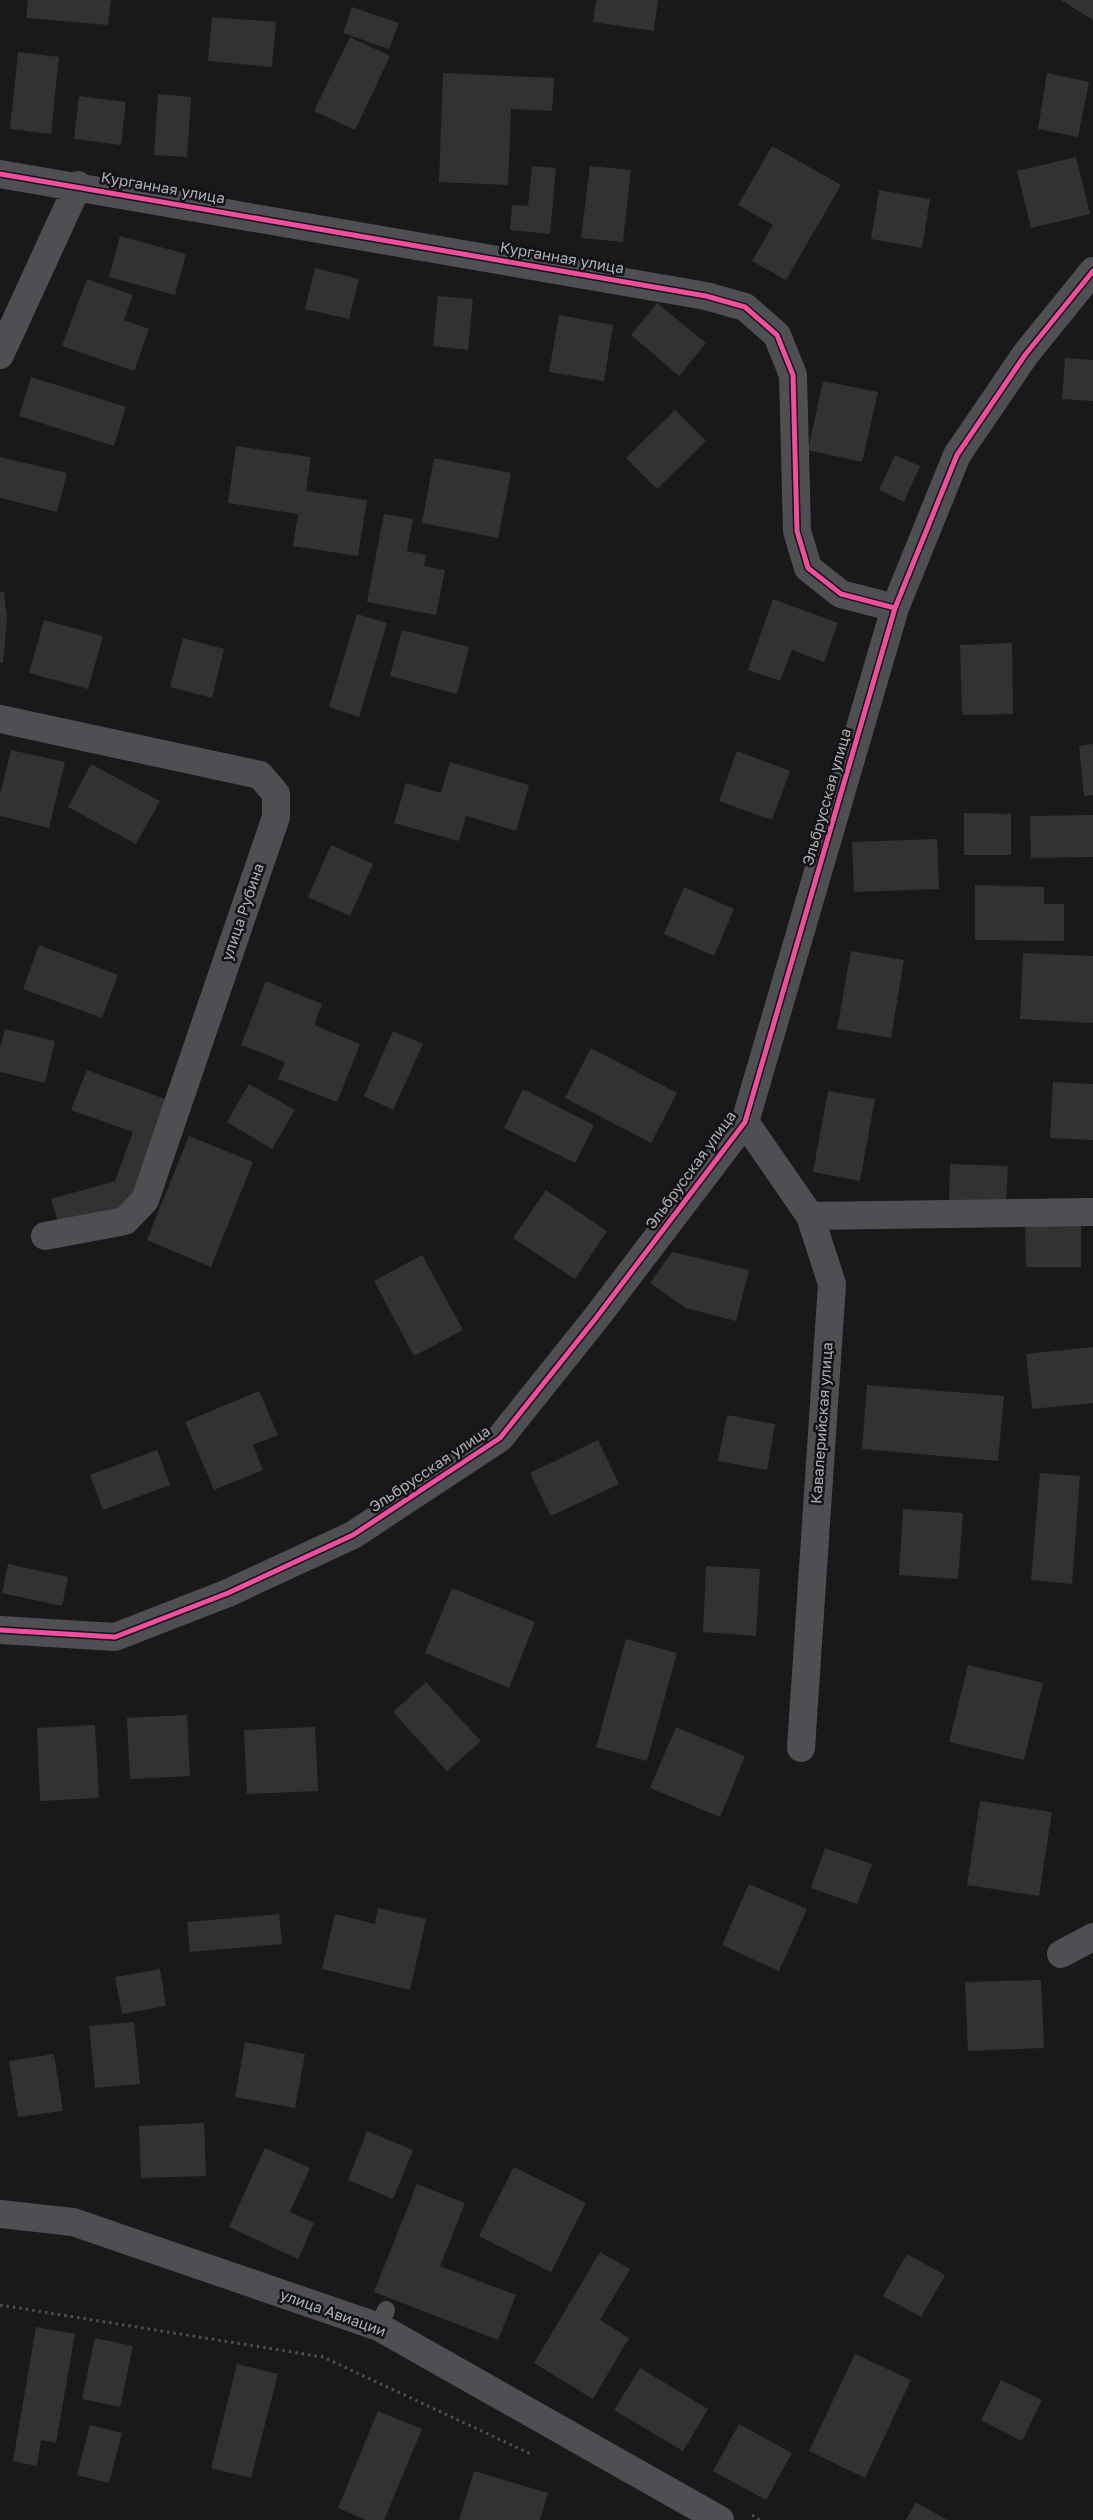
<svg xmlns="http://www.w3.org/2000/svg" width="1093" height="2520" font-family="'Golos Text',sans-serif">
<rect width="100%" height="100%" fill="#191919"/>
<path fill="#323233" d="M28,0H111L108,25L26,18Z
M596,0H658L654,31L593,22Z
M1061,0H1093V20Z
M352,7L399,23L389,49L343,33Z
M212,17L276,22L272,67L208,61Z
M350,37L390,56L355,130L314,111Z
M18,52L59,57L51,134L10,129Z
M443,73L554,78L552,111L511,109L508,185L439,182Z
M1047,73L1089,82L1078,137L1038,129Z
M158,94L191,97L187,157L154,155Z
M79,96L126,102L121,145L74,139Z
M772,146L841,185L786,280L752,261L773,225L738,205Z
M1076,157L1090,214L1031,228L1017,171Z
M532,166L556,168L550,234L510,230L512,205L528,206Z
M590,166L631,170L623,242L581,238Z
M879,190L930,199L922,248L871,239Z
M120,236L186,254L175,295L109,277Z
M315,268L359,279L349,319L305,309Z
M87,279L133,295L124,320L149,329L134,371L62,346Z
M438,296L473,299L468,350L433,346Z
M657,303L706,343L679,376L631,335Z
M559,315L613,325L604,381L549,372Z
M1065,358L1093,360V401L1062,399Z
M31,377L126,407L114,446L19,416Z
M823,381L878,392L862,462L808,450Z
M675,410L706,441L657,489L626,458Z
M236,446L311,457L306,491L367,500L358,556L293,546L298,514L228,503Z
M895,455L920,466L904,502L879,490Z
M0,457L67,473L57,512L0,498Z
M434,458L511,473L498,538L422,523Z
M384,514L413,519L407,551L426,555L424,566L445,570L436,615L367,602Z
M0,592H4L7,618L3,663H0Z
M773,599L838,623L824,662L792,650L780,681L748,670Z
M357,614L387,623L359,717L329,707Z
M44,620L103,636L88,689L29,673Z
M402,630L469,647L457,694L390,676Z
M183,638L224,649L212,698L170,687Z
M1012,643L1013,714L962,715L960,645Z
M1093,744V795L1084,796L1079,746Z
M11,750L65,762L49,828L0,816V795Z
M737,751L790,771L772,820L719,801Z
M450,762L529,785L516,831L466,816L459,841L394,823L406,783L441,793Z
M91,764L160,801L136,844L68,807Z
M964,813L1011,814V855H964Z
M1093,815V857L1031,858L1030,816Z
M937,839L939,889L854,892L852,842Z
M331,845L373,864L350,916L308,897Z
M975,885L1044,887V904H1064V941L975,940Z
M684,887L734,909L714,956L664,934Z
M39,945L118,975L102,1018L23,989Z
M851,951L904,960L891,1038L837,1029Z
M1023,953L1093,956V1023L1020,1019Z
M266,981L322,1004L314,1025L360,1044L337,1102L278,1079L285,1062L241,1045Z
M5,1029L55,1041L45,1083L0,1072V1048Z
M393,1031L423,1044L393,1110L364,1096Z
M591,1048L677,1093L651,1143L565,1098Z
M87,1070L173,1102L135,1204L59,1225L51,1199L115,1181L133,1132L71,1110Z
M1053,1082L1093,1084V1140L1050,1138Z
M249,1084L295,1110L272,1149L227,1122Z
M523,1089L594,1125L575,1163L504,1128Z
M828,1091L875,1099L860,1181L813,1172Z
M189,1136L253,1162L211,1267L147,1240Z
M950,1164L1008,1166L1006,1202L949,1200Z
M546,1190L607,1231L575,1279L513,1238Z
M1025,1225L1081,1226V1267H1026Z
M672,1252L749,1270L736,1321L686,1308L650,1283Z
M422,1255L463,1330L414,1356L374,1281Z
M1093,1347V1403L1032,1409L1026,1354Z
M867,1385L1004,1396L998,1461L862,1449Z
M259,1391L278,1435L253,1445L263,1470L214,1490L185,1422Z
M727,1415L775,1424L767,1470L718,1461Z
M598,1440L619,1484L551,1516L530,1473Z
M157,1450L170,1485L103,1510L90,1475Z
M1040,1473L1080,1476L1072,1584L1031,1580Z
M903,1509L963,1513L958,1579L899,1575Z
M8,1564L68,1577L62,1606L2,1593Z
M706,1566L760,1569L756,1636L703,1632Z
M452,1588L535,1622L509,1688L425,1653Z
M626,1639L677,1653L647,1761L596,1747Z
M968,1665L1043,1683L1024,1760L949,1742Z
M426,1682L481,1741L447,1771L393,1712Z
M187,1715L190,1776L130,1779L127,1718Z
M95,1725L99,1798L40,1801L37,1728Z
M315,1727L318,1791L247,1794L244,1730Z
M676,1727L745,1756L720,1817L650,1788Z
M980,1801L1052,1812L1039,1896L967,1885Z
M825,1848L872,1864L857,1904L811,1888Z
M749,1884L807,1909L779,1971L722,1945Z
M378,1908L426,1919L410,1990L322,1969L335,1914L375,1924Z
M279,1914L282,1944L190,1952L187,1922Z
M160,1969L166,2006L122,2014L115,1977Z
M1041,1980L1044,2048L968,2051L965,1982Z
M134,2022L140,2084L95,2088L89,2026Z
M245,2042L305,2054L295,2108L235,2097Z
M54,2054L63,2111L18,2117L9,2061Z
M204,2123L206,2176L141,2178L139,2126Z
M367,2131L413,2150L393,2199L348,2180Z
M265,2148L310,2168L290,2212L314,2223L298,2259L229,2227Z
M514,2167L586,2203L551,2272L479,2236Z
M417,2184L465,2203L440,2266L516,2295L498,2340L374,2292Z
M600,2252L630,2269L600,2320L629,2338L593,2399L534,2363Z
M907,2254L945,2275L921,2317L883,2296Z
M36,2327L75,2334L56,2443L41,2440L37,2466L13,2461Z
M95,2338L133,2346L120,2407L82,2399Z
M855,2354L911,2380L865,2478L809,2451Z
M237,2364L278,2374L251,2478L211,2468Z
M640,2368L708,2409L683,2451L614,2410Z
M1001,2380L1042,2400L1022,2441L981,2420Z
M378,2411L422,2429L384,2520H366L338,2508Z
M739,2424L792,2453L766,2500L713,2471Z
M90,2425L122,2433L109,2483L77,2475Z
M474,2471L548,2493L540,2520H459Z
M916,2502L947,2520H906Z"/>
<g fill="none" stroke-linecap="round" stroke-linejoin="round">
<path stroke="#4f5053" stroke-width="3" stroke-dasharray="2.5 4" stroke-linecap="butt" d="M0,2305L323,2357L531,2454
M752,2515L760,2520"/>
<path stroke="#4d4f52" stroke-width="18" d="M379,2327L386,2310"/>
<path stroke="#4d4f52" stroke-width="28" d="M0,174L706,296L745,307L777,335L793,375L797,531L808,568L841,594L895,608
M0,355L78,185
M0,719L260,775L276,794V817L145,1200L125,1221L45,1236
M745,1122L810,1216L832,1284L801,1748
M810,1216L1093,1212
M0,1630L115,1637L228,1593L353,1535L500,1438L596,1318L745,1122L895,608L957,455L1025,355L1093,271
M1061,1954L1093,1937
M0,2214L73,2222L379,2327L720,2520"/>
<g stroke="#131315" stroke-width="8">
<path id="cycleway" d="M0,174L706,296L745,307L777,335L793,375L797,531L808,568L841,594L895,608
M0,1630L115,1637L228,1593L353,1535L500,1438L596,1318L745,1122L895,608L957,455L1025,355L1093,271"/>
</g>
<use href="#cycleway" stroke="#ef4d9e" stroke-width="5"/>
</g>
<g text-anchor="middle" stroke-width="5" stroke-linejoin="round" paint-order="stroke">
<g font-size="15" fill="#abb1b9" stroke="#131315">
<text transform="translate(163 188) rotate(10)" y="5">Курганная улица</text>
<text transform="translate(562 258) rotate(10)" y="5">Курганная улица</text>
<text transform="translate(827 797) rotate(-74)" y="5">Эльбрусская улица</text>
<text transform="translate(243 912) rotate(-71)" y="5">улица Рубина</text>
<text transform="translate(691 1170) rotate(-54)" y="5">Эльбрусская улица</text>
<text transform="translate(822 1423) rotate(-86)" y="5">Кавалерийская улица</text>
<text transform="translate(430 1469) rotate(-34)" y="5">Эльбрусская улица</text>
<text transform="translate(333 2313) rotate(20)" y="5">улица Авиации</text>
</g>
</g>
</svg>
